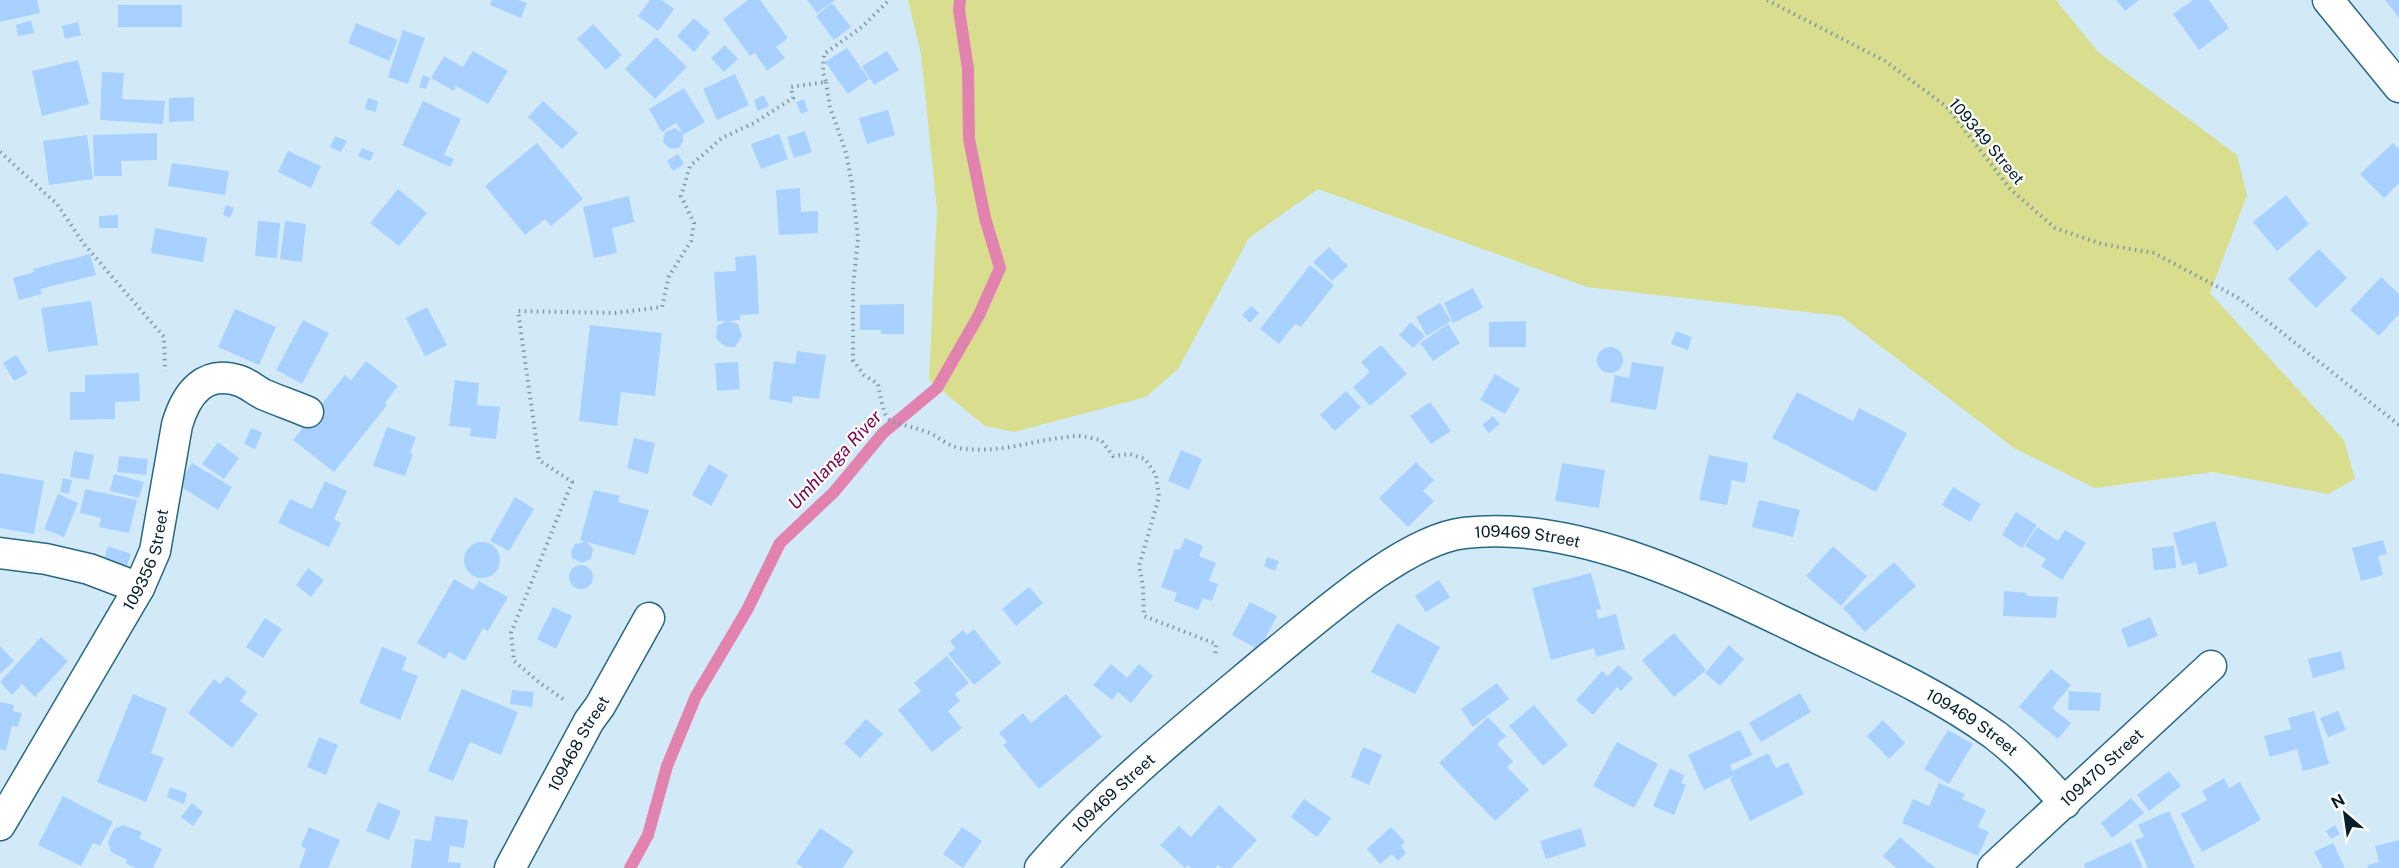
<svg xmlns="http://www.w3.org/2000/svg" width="2399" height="868" font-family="'Public Sans',sans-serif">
<rect width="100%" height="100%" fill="#d2eaf7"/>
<path fill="#d8de8e" d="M908,0H2056L2098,52L2237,155L2247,195L2210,293L2344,440L2355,479L2328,494L2213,472L2095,488L2014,448L1841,316L1587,287L1318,189L1249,238L1178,369L1146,397L1014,432L985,426L929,380L937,210L921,54Z"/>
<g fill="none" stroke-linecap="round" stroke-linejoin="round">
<path stroke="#e282ae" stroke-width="12" d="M630,868L648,835L667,766L696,696L747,610L780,543L834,492L883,433L937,388L979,315L1000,268L985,218L969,139L968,69L959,10L960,0"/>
</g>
<path fill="#a8d1ff" d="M0,0H37L40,13L0,22Z
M492,0H518L527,3L521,18L490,5Z
M650,0H662L674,9L658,31L638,16Z
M748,0H760L788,38L776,47L785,58L767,71L755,53L750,56L723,19Z
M807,0H835L817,13Z
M2116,0H2139L2125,11Z
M2193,0H2209L2229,28L2199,50L2173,14Z
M2385,0H2399V18Z
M832,3L851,27L834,40L816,16Z
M118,5H182V27H118Z
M694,18L710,33L694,52L677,36Z
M31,20L34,33L18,36L16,25Z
M78,22L81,35L65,39L62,26Z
M356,23L398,40L389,61L348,43Z
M593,24L622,55L606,70L577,39Z
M403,30L425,38L408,84L388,77Z
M656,37L687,67L655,99L625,69Z
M725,45L738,59L724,72L711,58Z
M847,48L869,79L848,94L825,62Z
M473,51L508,71L488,104L456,86L454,91L431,78L444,56L463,67Z
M887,51L899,70L874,85L862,66Z
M78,60L89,104L42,116L32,71Z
M102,72L124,73L122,99L165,101L163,124L100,120Z
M735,74L749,105L717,120L703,89Z
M423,75L430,78L426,89L419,87Z
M684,88L705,122L683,135V142L679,148L670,149L663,142L665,132L675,128L682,133L676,123L662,132L649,109Z
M764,95L769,106L758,111L754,100Z
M194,97V121L169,122V98Z
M368,98L378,101L376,112L365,109Z
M804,99L808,111L801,114L796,102Z
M423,101L461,119L444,155L454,159L450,167L402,145Z
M543,101L578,133L562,149L528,117Z
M888,110L895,135L867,144L859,118Z
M805,131L812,152L794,158L787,137Z
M157,133V160L121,161L122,176H94L93,135Z
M779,134L788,159L761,169L751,144Z
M87,135L93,179L49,185L43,141Z
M335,136L347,141L341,152L330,147Z
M537,143L583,199L551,226L545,219L525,235L485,186Z
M2393,143L2399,149V183L2384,198L2360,174Z
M362,148L374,153L370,161L358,156Z
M288,151L321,166L311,188L278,172Z
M678,154L684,164L673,171L667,161Z
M172,163L229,171L225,195L168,186Z
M800,188L801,212L818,211V233L779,235L776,190Z
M398,189L427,213L399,246L370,223Z
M2286,195L2309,224L2277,251L2253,222Z
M629,196L634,222L612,228L617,253L594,258L583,207Z
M226,205L234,208L230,218L223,215Z
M118,215V228H99V216Z
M258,221L280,223L277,258L255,256Z
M285,221L306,224L302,262L280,259Z
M155,228L207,238L203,262L151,253Z
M1329,247L1348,266L1332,281L1313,262Z
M2319,249L2347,278L2316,308L2288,279Z
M90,254L96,275L40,289L42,294L19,300L13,278L34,272L33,269Z
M756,255L759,314L740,315V320L729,321L738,324L742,336L735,347H726L716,339L717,326L726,321H717L714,272L736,271L735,257Z
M1310,265L1334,285L1301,327L1295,324L1279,344L1260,329Z
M2381,277L2399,294V314L2379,336L2350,310Z
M1473,288L1483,308L1453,323L1444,303Z
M91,301L98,345L48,352L41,308Z
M1440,303L1451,321L1427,336L1416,317Z
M904,304V334H881V330H860V305Z
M1251,306L1259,313L1250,323L1242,315Z
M427,307L447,345L425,356L406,318Z
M235,309L276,327L259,365L218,347Z
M303,320L329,333L302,384L276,370Z
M1526,321V347H1489V322Z
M1411,322L1425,336L1413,348L1399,335Z
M1448,324L1460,343L1433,361L1420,343Z
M590,325L662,333L655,396L621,392L617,426L579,421Z
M1676,331L1692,337L1688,350L1671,344Z
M1381,345L1407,374L1370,406L1353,387L1370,372L1361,362Z
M1597 360a13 13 0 1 1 26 0a13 13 0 1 1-26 0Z
M797,351L826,355L819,399L793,396L792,403L769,399L774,361L795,364Z
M16,355L28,373L14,381L3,363Z
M366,361L398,386L385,403L387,405L334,472L293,440L345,375L351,380Z
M738,362L740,389L717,391L715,363Z
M1632,362L1664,367L1656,410L1610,402L1615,375L1629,378Z
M139,373L140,401L115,402V419L70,420V392H85V375Z
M1495,374L1520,389L1505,414L1480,400Z
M455,380L479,383L477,405L500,407L496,439L470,436L471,428L449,426Z
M1346,391L1361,407L1335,431L1320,415Z
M1797,392L1853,421L1859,408L1907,433L1876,492L1772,438Z
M1430,402L1451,431L1431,444L1410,416Z
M1493,416L1500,424L1489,433L1482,425Z
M387,427L416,437L410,453L413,454L405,476L373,466Z
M251,428L262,433L255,449L244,444Z
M634,438L655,443L648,474L627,468Z
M218,442L239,458L224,479L202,464Z
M1181,450L1202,459L1189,490L1168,481Z
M74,451L94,455L89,480L70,477Z
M1709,455L1748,463L1745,483L1732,480L1727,505L1699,500Z
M119,456L148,459L146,475L117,472Z
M1416,462L1434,480L1423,491L1434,501L1408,527L1379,498Z
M192,463L232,487L218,510L178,485Z
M1562,463L1605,470L1599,508L1555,501Z
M709,464L728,475L711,506L692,495Z
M0,473L44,481L34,534L0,528Z
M114,474L144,482L139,498L110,491Z
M63,478L72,480L69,494L60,492Z
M325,481L347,491L334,519L341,523L329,547L278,523L290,499L312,509Z
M1953,487L1981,504L1970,522L1942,505Z
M85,489L137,500L129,533L99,527L101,518L80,513Z
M594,490L620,496L618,502L649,510L635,555L587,542L593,549L591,559L582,563L572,558L571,551L575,544L585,542L580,540Z
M58,494L78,503L64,537L44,529Z
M515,497L534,509L509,551L490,541Z
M1759,500L1800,510L1793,537L1752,527Z
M2016,512L2037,525L2022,548L2002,535Z
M2215,521L2228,566L2199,575L2196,562L2182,566L2173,533Z
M2037,527L2058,541L2065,530L2086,543L2062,580L2041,566L2046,559L2025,546Z
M1185,538L1203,546L1199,556L1216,563L1209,581L1218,584L1212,601L1203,598L1198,610L1174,601L1177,593L1161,587L1175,549L1180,550Z
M2383,540L2387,554L2378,556L2383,575L2361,581L2352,548Z
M464 560a18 18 0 1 1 36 0a18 18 0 1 1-36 0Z
M108,546L131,554L126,568H101Z
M1833,546L1867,576L1841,606L1806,576Z
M2174,546L2176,568L2154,570L2152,548Z
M1267,557L1279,561L1275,571L1264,566Z
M1894,562L1916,586L1865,632L1843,608Z
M569 577a12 12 0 1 1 24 0a12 12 0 1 1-24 0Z
M308,568L324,580L311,597L296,585Z
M1591,573L1601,609L1596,610L1598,619L1616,614L1625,649L1596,657L1594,648L1551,660L1532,588Z
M454,579L473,590L479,581L508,597L488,631L483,628L465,661L449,652L445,659L417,643Z
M1439,580L1450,597L1426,612L1415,596Z
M1029,587L1043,603L1016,626L1002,609Z
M2004,591L2027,593V596L2058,597L2056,618L2003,616Z
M1250,602L1277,616L1259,650L1232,635Z
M553,607L572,616L556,649L537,639Z
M2150,617L2158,636L2128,648L2121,629Z
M265,618L282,629L263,658L246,647Z
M1397,623L1440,647L1415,694L1371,672Z
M974,629L1001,663L974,685L948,654L955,648L950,641L963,630L967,635Z
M1674,633L1706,670L1674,697L1642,660Z
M41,637L68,661L35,697L22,684L12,695L0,682Z
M1729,645L1744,659L1720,686L1705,673Z
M0,646L14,661L0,674Z
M382,647L407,657L402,670L418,676L400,720L359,703Z
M2341,651L2345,669L2313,678L2308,659Z
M947,656L969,683L955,694L960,701L948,711L962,728L932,752L898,710L921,691L914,683Z
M1111,664L1127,678L1139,664L1153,676L1131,703L1118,692L1112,700L1093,685Z
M1618,665L1633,678L1621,691L1617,687L1593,715L1576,700L1602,671L1608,676Z
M2051,669L2071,685L2052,708L2071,723L2058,739L2019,707Z
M227,676L247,692L240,701L258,714L232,748L188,713L214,679L220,684Z
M1497,683L1509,699L1473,727L1461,709Z
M462,689L518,712L501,755L470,742L453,781L428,771Z
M512,690L534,692L532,707L510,704Z
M2069,691L2101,693L2100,711L2068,710Z
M1800,693L1811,712L1761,742L1749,723Z
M133,694L167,708L151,753L164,758L146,802L97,782Z
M1066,694L1102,737L1039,789L1003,745L1007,742L999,733L1023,713L1031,723Z
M0,702L14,705L13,711L22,713L18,727L12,726L6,751L0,749Z
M1534,705L1568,745L1543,766L1509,726Z
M2314,711L2329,764L2303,771L2297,749L2270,757L2264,736L2291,729L2288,718Z
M2338,711L2346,730L2328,737L2320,718Z
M1488,717L1506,736L1497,744L1513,761L1507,767L1529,790L1495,821L1439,763Z
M866,719L883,734L860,758L844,743Z
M1883,720L1905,743L1889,759L1867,736Z
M1740,730L1752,755L1730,765L1732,771L1768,753L1776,768L1788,762L1804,794L1750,821L1730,779L1735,775L1704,790L1688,755Z
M1948,730L1973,744L1949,784L1924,769Z
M319,737L338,745L326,775L307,767Z
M1617,742L1658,764L1634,808L1593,786Z
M1363,747L1382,755L1369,785L1351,777Z
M1670,768L1684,775L1681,783L1686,785L1674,815L1653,806Z
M2169,771L2181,786L2149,811L2137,795Z
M2224,778L2229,788L2240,782L2261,820L2202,852L2181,814L2207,800L2202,791Z
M1939,783L1965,794L1962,799L1986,810L1978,827L1989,832L1978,856L1902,823L1913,799L1929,806Z
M170,787L187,793L184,804L167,797Z
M63,796L113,822L100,846L93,843L81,866L38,845Z
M2131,798L2144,813L2112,838L2101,823Z
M1304,799L1331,818L1317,837L1291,817Z
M378,802L401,811L389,840L366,831Z
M192,803L203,812L193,826L181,817Z
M1219,805L1257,840L1231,868H1222L1218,865L1216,868H1191L1188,865L1185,868L1160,845L1179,826L1191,837Z
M2169,811L2195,868H2148L2135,840L2144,837L2138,825Z
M435,816L468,820L464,848L450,846L448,862L461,863L460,868H411L415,839L431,841Z
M123,825L142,832L139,838L162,849L153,868H136L125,863L127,860L111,852L108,842L114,829Z
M2335,825L2340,834L2331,839L2326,831Z
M309,827L340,840L328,868H299L306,849L301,846Z
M962,827L982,841L963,868L943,854Z
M1391,827L1405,842L1401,846L1406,853L1398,861L1392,854L1380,864L1367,849Z
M820,828L854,851L843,868H804L796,863Z
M1581,828L1586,846L1546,859L1540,841Z
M1900,837L1928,862L1936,868H1896L1883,856Z
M2399,840V868H2368L2367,865L2379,862L2375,846Z
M2131,842L2143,868H2086L2084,864Z
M2333,843L2345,868H2323L2314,852Z"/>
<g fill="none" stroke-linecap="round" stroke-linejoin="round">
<g stroke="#286783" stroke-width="33">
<g id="street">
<path d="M2328,0L2399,87"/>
<path d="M0,553L46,559L89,569L139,588"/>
<path id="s1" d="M0,825L139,588L155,551L177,425C186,394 204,369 240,381C249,384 256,391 265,395C279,401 294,406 308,412"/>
<path id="s2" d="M510,868L589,721L600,706L649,618"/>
<path id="s3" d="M1040,868C1108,789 1190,724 1270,657C1317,619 1404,540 1464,533C1573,520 1694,579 1790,625C1859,659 1932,689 1995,735C2021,755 2043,779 2065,803"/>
<path id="s4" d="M1993,868L2211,666"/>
</g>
</g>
<path stroke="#7f98a4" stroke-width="4" stroke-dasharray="1.5 4.5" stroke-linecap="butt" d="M1767,0L1885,61L1947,107L2011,190L2055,228L2102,244L2154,253L2237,297L2399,425
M826,82L830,107L846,153L852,184L858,239L853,286V360L864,375L878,384C887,432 886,417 927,432C938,436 948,446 959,448C1000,455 1038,438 1078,436C1086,436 1094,439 1101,440L1113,456L1130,454L1145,459L1156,475L1159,497L1139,566L1143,586L1144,616L1216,644L1215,656
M0,152L57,204L83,243L164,337L165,371
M563,699L540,683L514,661L511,633L572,482L539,460L518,311L615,313L662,307L669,276L691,241L694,223L681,196L690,166L722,138L754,123L793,98L791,87L826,82L823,72L824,54L862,27L889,0"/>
<use href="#street" stroke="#fff" stroke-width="30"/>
</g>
<g text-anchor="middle" stroke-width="4.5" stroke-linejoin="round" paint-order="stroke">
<g font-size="16" fill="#061f2b" stroke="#fff">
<text transform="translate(1987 141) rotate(50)" y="6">109349 Street</text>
<text dy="6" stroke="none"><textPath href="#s3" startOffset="609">109469 Street</textPath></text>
<text dy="6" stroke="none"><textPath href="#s1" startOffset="304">109356 Street</textPath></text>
<text dy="6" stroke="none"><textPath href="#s3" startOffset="1095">109469 Street</textPath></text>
<text dy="6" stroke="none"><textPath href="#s2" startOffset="142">109468 Street</textPath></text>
<text dy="6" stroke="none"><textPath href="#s4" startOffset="148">109470 Street</textPath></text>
<text dy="6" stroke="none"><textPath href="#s3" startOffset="105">109469 Street</textPath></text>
</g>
<g font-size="18" font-style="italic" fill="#7b014c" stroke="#fff">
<text transform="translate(835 460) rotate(-47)" y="6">Umhlanga River</text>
</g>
</g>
<g transform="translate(2345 814) rotate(331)" stroke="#ffffff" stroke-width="4.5" paint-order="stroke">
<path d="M0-4.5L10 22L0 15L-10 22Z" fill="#061f2b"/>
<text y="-9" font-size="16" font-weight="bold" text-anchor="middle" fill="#061f2b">N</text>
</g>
</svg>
